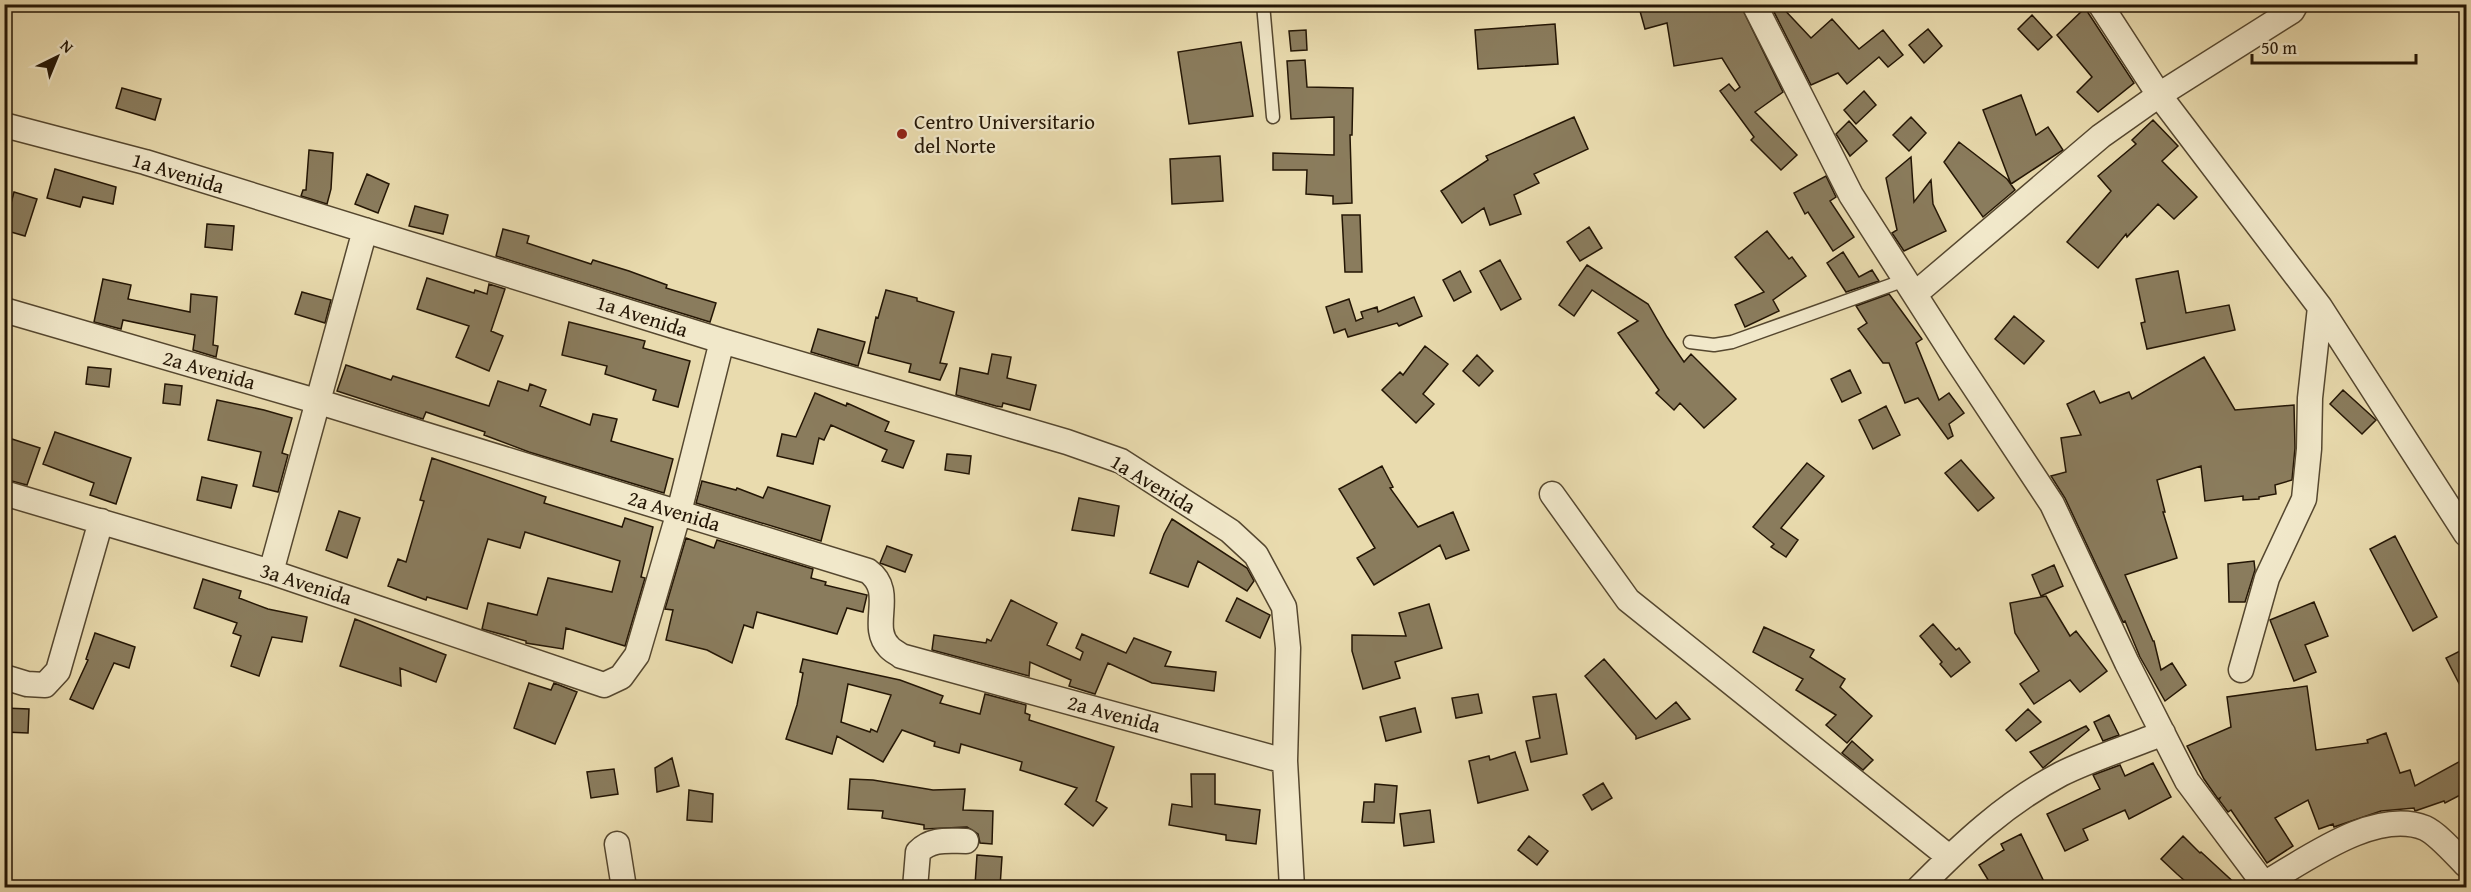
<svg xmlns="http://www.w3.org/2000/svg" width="2471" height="892" font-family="'Gentium Book Plus',serif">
<rect width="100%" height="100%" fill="#e9dbae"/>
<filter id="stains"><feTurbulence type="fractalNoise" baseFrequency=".00333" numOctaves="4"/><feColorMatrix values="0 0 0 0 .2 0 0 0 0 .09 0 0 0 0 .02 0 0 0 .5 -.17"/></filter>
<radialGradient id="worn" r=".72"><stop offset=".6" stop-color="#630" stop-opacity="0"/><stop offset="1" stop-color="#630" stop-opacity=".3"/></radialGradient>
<path fill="#8a7c5d" stroke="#241605" stroke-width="1.5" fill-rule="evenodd" d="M1638,4H1740L1783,92L1755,112L1797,155L1781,170L1751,140L1754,137L1720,91L1729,84L1735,91L1740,87L1722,58L1674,66L1667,23L1645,29Z
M1770,4H1779L1811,38L1832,19L1859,49L1883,30L1903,55L1888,67L1879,57L1847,84L1838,73L1811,85Z
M2085,8L2134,83L2098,112L2077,92L2092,77L2057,35Z
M2032,15L2052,37L2038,50L2018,29Z
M1555,24L1558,64L1478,69L1475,30Z
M1928,29L1942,46L1924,63L1909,45Z
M1306,30L1307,50L1291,51L1289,31Z
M1241,42L1253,116L1189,124L1178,52Z
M1305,60L1307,87L1353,88L1352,135H1350L1352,203L1333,204V196L1306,194L1307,170H1273V153L1334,155V117L1291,119L1287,61Z
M122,88L161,99L155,120L116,108Z
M1864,91L1876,105L1856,124L1844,110Z
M2021,95L2036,135L2048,127L2063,150L2011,184L1983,110Z
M1574,117L1588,149L1534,174L1539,183L1514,195L1521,214L1490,225L1484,208L1462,223L1441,191L1488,160L1486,156Z
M1911,117L1926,133L1909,151L1893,135Z
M2153,120L2178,146L2162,161L2197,197L2174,219L2158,204L2127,237L2126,234L2098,268L2067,242L2111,191L2098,176L2136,144L2132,140Z
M1849,121L1867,141L1850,156L1836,134Z
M1959,142L2007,179L2015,190L1983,217L1944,162Z
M309,150L333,153L331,189L327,204L301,196L303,190H306Z
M1220,156L1223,201L1172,204L1170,159Z
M1911,157L1914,202L1931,180L1933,204L1946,231L1904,251L1892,233L1897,230L1886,178Z
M55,169L116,187L113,204L83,197L80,207L47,198Z
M367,174L389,184L378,213L355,204Z
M1826,176L1836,197L1830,201L1854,237L1833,251L1808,212L1805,214L1794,193Z
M14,192L37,199L25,236L4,230Z
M415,206L448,215L443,234L409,226Z
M1342,215H1360L1362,272H1345Z
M207,224L234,226L232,250L205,247Z
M1589,227L1602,248L1580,261L1567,242Z
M503,229L529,236L527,243L591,264L593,260L629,271L667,285L666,288L716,303L710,322L496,256Z
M1767,231L1789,259L1792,257L1806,276L1773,300L1779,311L1745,327L1735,305L1764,292L1735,257Z
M1843,252L1859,277L1872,270L1879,281L1846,292L1827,263Z
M1500,260L1521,299L1501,310L1480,271Z
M1587,265L1648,304L1667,337L1684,362L1691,354L1736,399L1704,428L1680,403L1674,410L1656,393L1659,390L1618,333L1638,321L1592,290L1574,316L1559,305Z
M1460,271L1471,292L1454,301L1443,280Z
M2178,271L2186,313L2229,305L2235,330L2147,349L2141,323L2145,322L2136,279Z
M427,278L474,293L475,290L487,294L489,284L505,289L491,331L503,336L489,371L456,357L469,326L417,309Z
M103,279L131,285L128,299L190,312L191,294L217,297L213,345L218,346L216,357L193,350L195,335L123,320L121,329L94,322Z
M886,290L917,298V301L954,312L940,363L947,364L940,380L909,372L911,364L868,353L876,317L878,318Z
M302,292L331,300L325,323L295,314Z
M1889,294L1922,339L1916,343L1939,400L1949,393L1964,413L1949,424L1953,436L1948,439L1918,398L1905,403L1889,363H1883L1858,329L1867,323L1856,306Z
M1414,297L1422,316L1399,326L1397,323L1348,337L1345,329L1334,333L1326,307L1349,299L1356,321L1363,318L1361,312L1377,307L1378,312Z
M2014,316L2044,341L2024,364L1995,339Z
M569,322L645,341L643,348L690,361L678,407L653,400L656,390L605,374L607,366L562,355Z
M818,329L865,342L858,366L811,352Z
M1425,346L1448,364L1423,394L1434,404L1416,423L1382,390L1400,372L1403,375Z
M992,354L1011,357L1007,378L1036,385L1030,410L1003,403L1002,407L996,406L956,395L960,368L988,374Z
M1477,355L1493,371L1479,386L1463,371Z
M2204,357L2235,410L2294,405L2295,448L2292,480L2275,485L2276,494L2259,497V499L2243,500V496L2205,501L2201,466L2157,480L2165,512H2163L2177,558L2125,575L2153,641H2154L2161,670L2172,663L2186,685L2165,701L2140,657L2125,621L2123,622L2065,498L2051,476L2066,472L2061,438L2081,435L2067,404L2094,391L2100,403L2129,392L2132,399Z
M346,365L391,380L393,376L489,406L498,381L528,391L530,384L546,390L540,406L590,425L593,414L617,419L611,441L673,459L664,493L529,452L484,435L485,432L426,412L423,419L337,391Z
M88,367L111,369L109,387L86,384Z
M1850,370L1861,393L1842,402L1831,379Z
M165,384L182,386L180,405L163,403Z
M2343,390L2376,420L2362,434L2330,404Z
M815,393L846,406L847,403L889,422L885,431L914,441L903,468L882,461L887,450L831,425L824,440L819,438L813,464L777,456L782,434L796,437Z
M217,400L264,410L292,418L282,453L288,455L278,492L253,486L261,452L208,440Z
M1886,406L1900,435L1873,449L1859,420Z
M55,432L131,458L116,504L90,495L94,483L43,464Z
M12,439L40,448L27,485L4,479V459Z
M947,454L971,456L969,474L945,470Z
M432,458L546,497L544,503L622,527L625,518L653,527L641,577L645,578L625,646L566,628L563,649L526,643V641L482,629L488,603L537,615L548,578L612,592L620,561L525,532L520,548L488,539L467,609L427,597L426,600L388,586L398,559L406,562L424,501L420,500Z
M1961,460L1994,498L1978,511L1945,473Z
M1807,463L1824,476L1781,528L1798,540L1786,557L1771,547L1774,544L1753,527Z
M1382,466L1393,487L1390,488L1418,527L1453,512L1469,550L1446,559L1440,545L1374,585L1357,558L1375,548L1339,489Z
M202,477L237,485L231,508L197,500Z
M702,481L736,490L737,488L763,498L768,487L830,506L821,541L696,503Z
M1079,498L1119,506L1114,536L1072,530Z
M339,511L360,518L347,558L326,550Z
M1172,519L1247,568L1254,581L1247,591L1198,561L1188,587L1150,573L1164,534Z
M2395,536L2437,617L2413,631L2370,549Z
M686,538L714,548L717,540L813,569L811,578L826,582L825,585L867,595L863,612L847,608L837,634L757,612L753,628L744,625L732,663L707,650L666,640L673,610L665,609Z
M887,546L912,555L905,572L880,563Z
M2254,561L2255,570L2245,602H2229L2228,564Z
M2054,565L2063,586L2041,596L2032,575Z
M203,579L241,591L239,598L268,609L307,617L302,642L272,637L259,676L231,666L241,636L233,633L237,623L194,608Z
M2046,596L2070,636L2076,631L2107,671L2080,692L2070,680L2034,704L2020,684L2039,671L2015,633L2010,603Z
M1237,598L1270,615L1260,638L1226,621Z
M1011,600L1057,623L1047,645L1080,660L1083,652L1076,648L1082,634L1126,653L1134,638L1171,652L1165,666L1216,672L1214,691L1152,683L1108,663L1095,694L1069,686L1071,680L1030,662L1029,676L932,650L934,635L986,643L987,639L991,641Z
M2314,602L2328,636L2305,645L2316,672L2294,681L2270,620Z
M1429,604L1442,648L1395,662L1400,678L1363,689L1352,651V635L1406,636L1399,613Z
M355,619L446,655L436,682L400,668L401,686L340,666Z
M1933,624L1956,650L1959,648L1970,662L1951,677L1940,664L1942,662L1920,636Z
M1764,627L1814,650L1810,657L1845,679L1840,687L1872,716L1847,743L1826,725L1836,715L1796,690L1803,679L1753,652Z
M95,633L135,647L129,668L114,663L93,709L70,699L88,660L86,659Z
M2466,648V697L2446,658Z
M803,659L900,680L943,696L940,703L980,714L985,694L1026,705L1025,713L1030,715L1029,720L1114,747L1096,801L1107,808L1093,826L1065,804L1077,788L1020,770L1022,762L961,744L959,753L934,746L935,742L902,730L883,762L837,736L832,754L786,739L797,705L803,673L800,672ZM848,684L891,695L877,732L871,729L870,732L841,722Z
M1604,659L1656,719L1676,702L1690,719L1636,739V736L1585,676Z
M529,683L551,690L554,683L577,692L555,744L514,728Z
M2307,686L2316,750L2368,743L2367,740L2386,733L2400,773L2410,770L2415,786L2466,758V792L2445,803L2444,801L2415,811L2414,808L2381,811L2334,827L2333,824L2319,829L2308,800L2275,818L2293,846L2267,863L2231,810L2228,812L2219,800L2220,798L2218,799L2204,779L2187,746L2231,727L2227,697Z
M1478,694L1482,713L1456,718L1452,698Z
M1556,694L1567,754L1531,762L1526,741L1540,738L1533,697Z
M4,708L29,709L28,733L4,732Z
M1415,708L1421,732L1386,741L1380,717Z
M2028,709L2041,722L2016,741L2006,730Z
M2109,715L2119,735L2103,741L2094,722Z
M2086,726L2089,730L2043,768L2030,752Z
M1852,741L1873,760L1863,770L1842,753Z
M1515,752L1528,790L1478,803L1469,761L1489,756L1490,760Z
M672,758L679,786L657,792L655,768Z
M2153,763L2171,797L2129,819L2125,810L2083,829L2088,840L2065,851L2047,814L2100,789L2093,775L2120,765L2125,776Z
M614,769L618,794L591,798L587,772Z
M1191,774H1215V804L1260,810L1256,844L1226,840V835L1169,825L1172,804L1192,807Z
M850,779L873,780L933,790L965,789L963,810L993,811L992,844L980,843L978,834L967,827L924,829V825L882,818L883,811L848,809Z
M1603,783L1612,798L1592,810L1583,795Z
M1375,784L1397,786L1394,823L1362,822L1364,802H1374Z
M689,790L713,794L712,822L687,820Z
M1430,810L1434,842L1404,846L1400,814Z
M2021,834L2047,888H1993L1979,865L2004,850L2001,844Z
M1529,836L1548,851L1537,865L1518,850Z
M2183,836L2200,853L2201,852L2240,888H2193L2177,874L2161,859Z
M977,855L1002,857L1000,887L975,885Z"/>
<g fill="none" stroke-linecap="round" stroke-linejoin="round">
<g stroke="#55472f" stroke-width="15">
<path id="lane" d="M1263,4L1273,117
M1690,342L1714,345L1732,342L1905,280"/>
</g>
<g stroke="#55472f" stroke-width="27">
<path id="street" d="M1754,4L1851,195L1956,359L2052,504L2127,663L2187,781L2267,888
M2100,4L2159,95L2320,307L2466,534
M4,125L145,162L722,341L1067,442L1121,461L1230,531L1256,555L1284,607L1288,648L1285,761L1292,888
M1915,294L2101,136L2159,95L2292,11L2296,4
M4,310L316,401L868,571C897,592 868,626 889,647C892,651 898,653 901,656L1285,761
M4,493L271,572L604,685L621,677L637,655L679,512L722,341
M1552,494L1628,600L1949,857
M271,572L365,230
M2241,670L2267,578L2304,499L2309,449L2310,398L2320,307
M4,677L27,684L45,685L58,671L101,521
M617,844L624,888
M2264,884C2306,860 2375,808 2425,828C2438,834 2456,855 2466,865
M915,888L918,852C932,838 948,841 966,841
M1919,888C1962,844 2006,803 2061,774C2093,758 2130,747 2163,733"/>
</g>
<path stroke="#241605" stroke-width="4" stroke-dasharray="4.5 3" stroke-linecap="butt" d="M364,888L368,884L369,888"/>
<use href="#lane" stroke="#f1e8ca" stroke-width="12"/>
<use href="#street" stroke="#f1e8ca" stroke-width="24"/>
</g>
<circle fill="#8f2418" stroke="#f1e8ca" stroke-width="2" cx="902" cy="134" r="6"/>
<g text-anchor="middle" stroke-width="4.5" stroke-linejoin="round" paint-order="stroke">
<g font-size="21" fill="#241605" stroke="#f1e8ca" text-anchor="start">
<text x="914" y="129">Centro Universitario<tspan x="914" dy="24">del Norte</tspan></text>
</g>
<g font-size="21" fill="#241605" stroke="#f1e8ca">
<text transform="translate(178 173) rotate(17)" y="7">1a Avenida</text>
<text transform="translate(642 316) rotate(18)" y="7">1a Avenida</text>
<text transform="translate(209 370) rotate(16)" y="7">2a Avenida</text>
<text transform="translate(1153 484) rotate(31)" y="7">1a Avenida</text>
<text transform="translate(674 511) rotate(17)" y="7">2a Avenida</text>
<text transform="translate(306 584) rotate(18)" y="7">3a Avenida</text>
<text transform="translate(1114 714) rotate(15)" y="7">2a Avenida</text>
</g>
</g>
<rect width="2471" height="892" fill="none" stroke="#e9dbae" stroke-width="24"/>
<rect x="6" y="6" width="2459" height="880" fill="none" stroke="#241605" stroke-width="3"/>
<rect x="12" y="12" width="2447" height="868" fill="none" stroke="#241605" stroke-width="1.5"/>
<g transform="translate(57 57) rotate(43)" stroke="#f1e8ca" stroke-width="4.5" paint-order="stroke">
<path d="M0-4.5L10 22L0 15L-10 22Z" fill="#241605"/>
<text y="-9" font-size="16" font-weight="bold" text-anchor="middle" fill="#241605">N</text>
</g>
<path d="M2252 54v9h164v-9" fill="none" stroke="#241605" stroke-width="3"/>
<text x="2261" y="54" font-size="18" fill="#241605" stroke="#f1e8ca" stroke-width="4.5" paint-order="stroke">50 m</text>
<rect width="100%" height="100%" filter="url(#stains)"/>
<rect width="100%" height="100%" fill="url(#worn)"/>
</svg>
